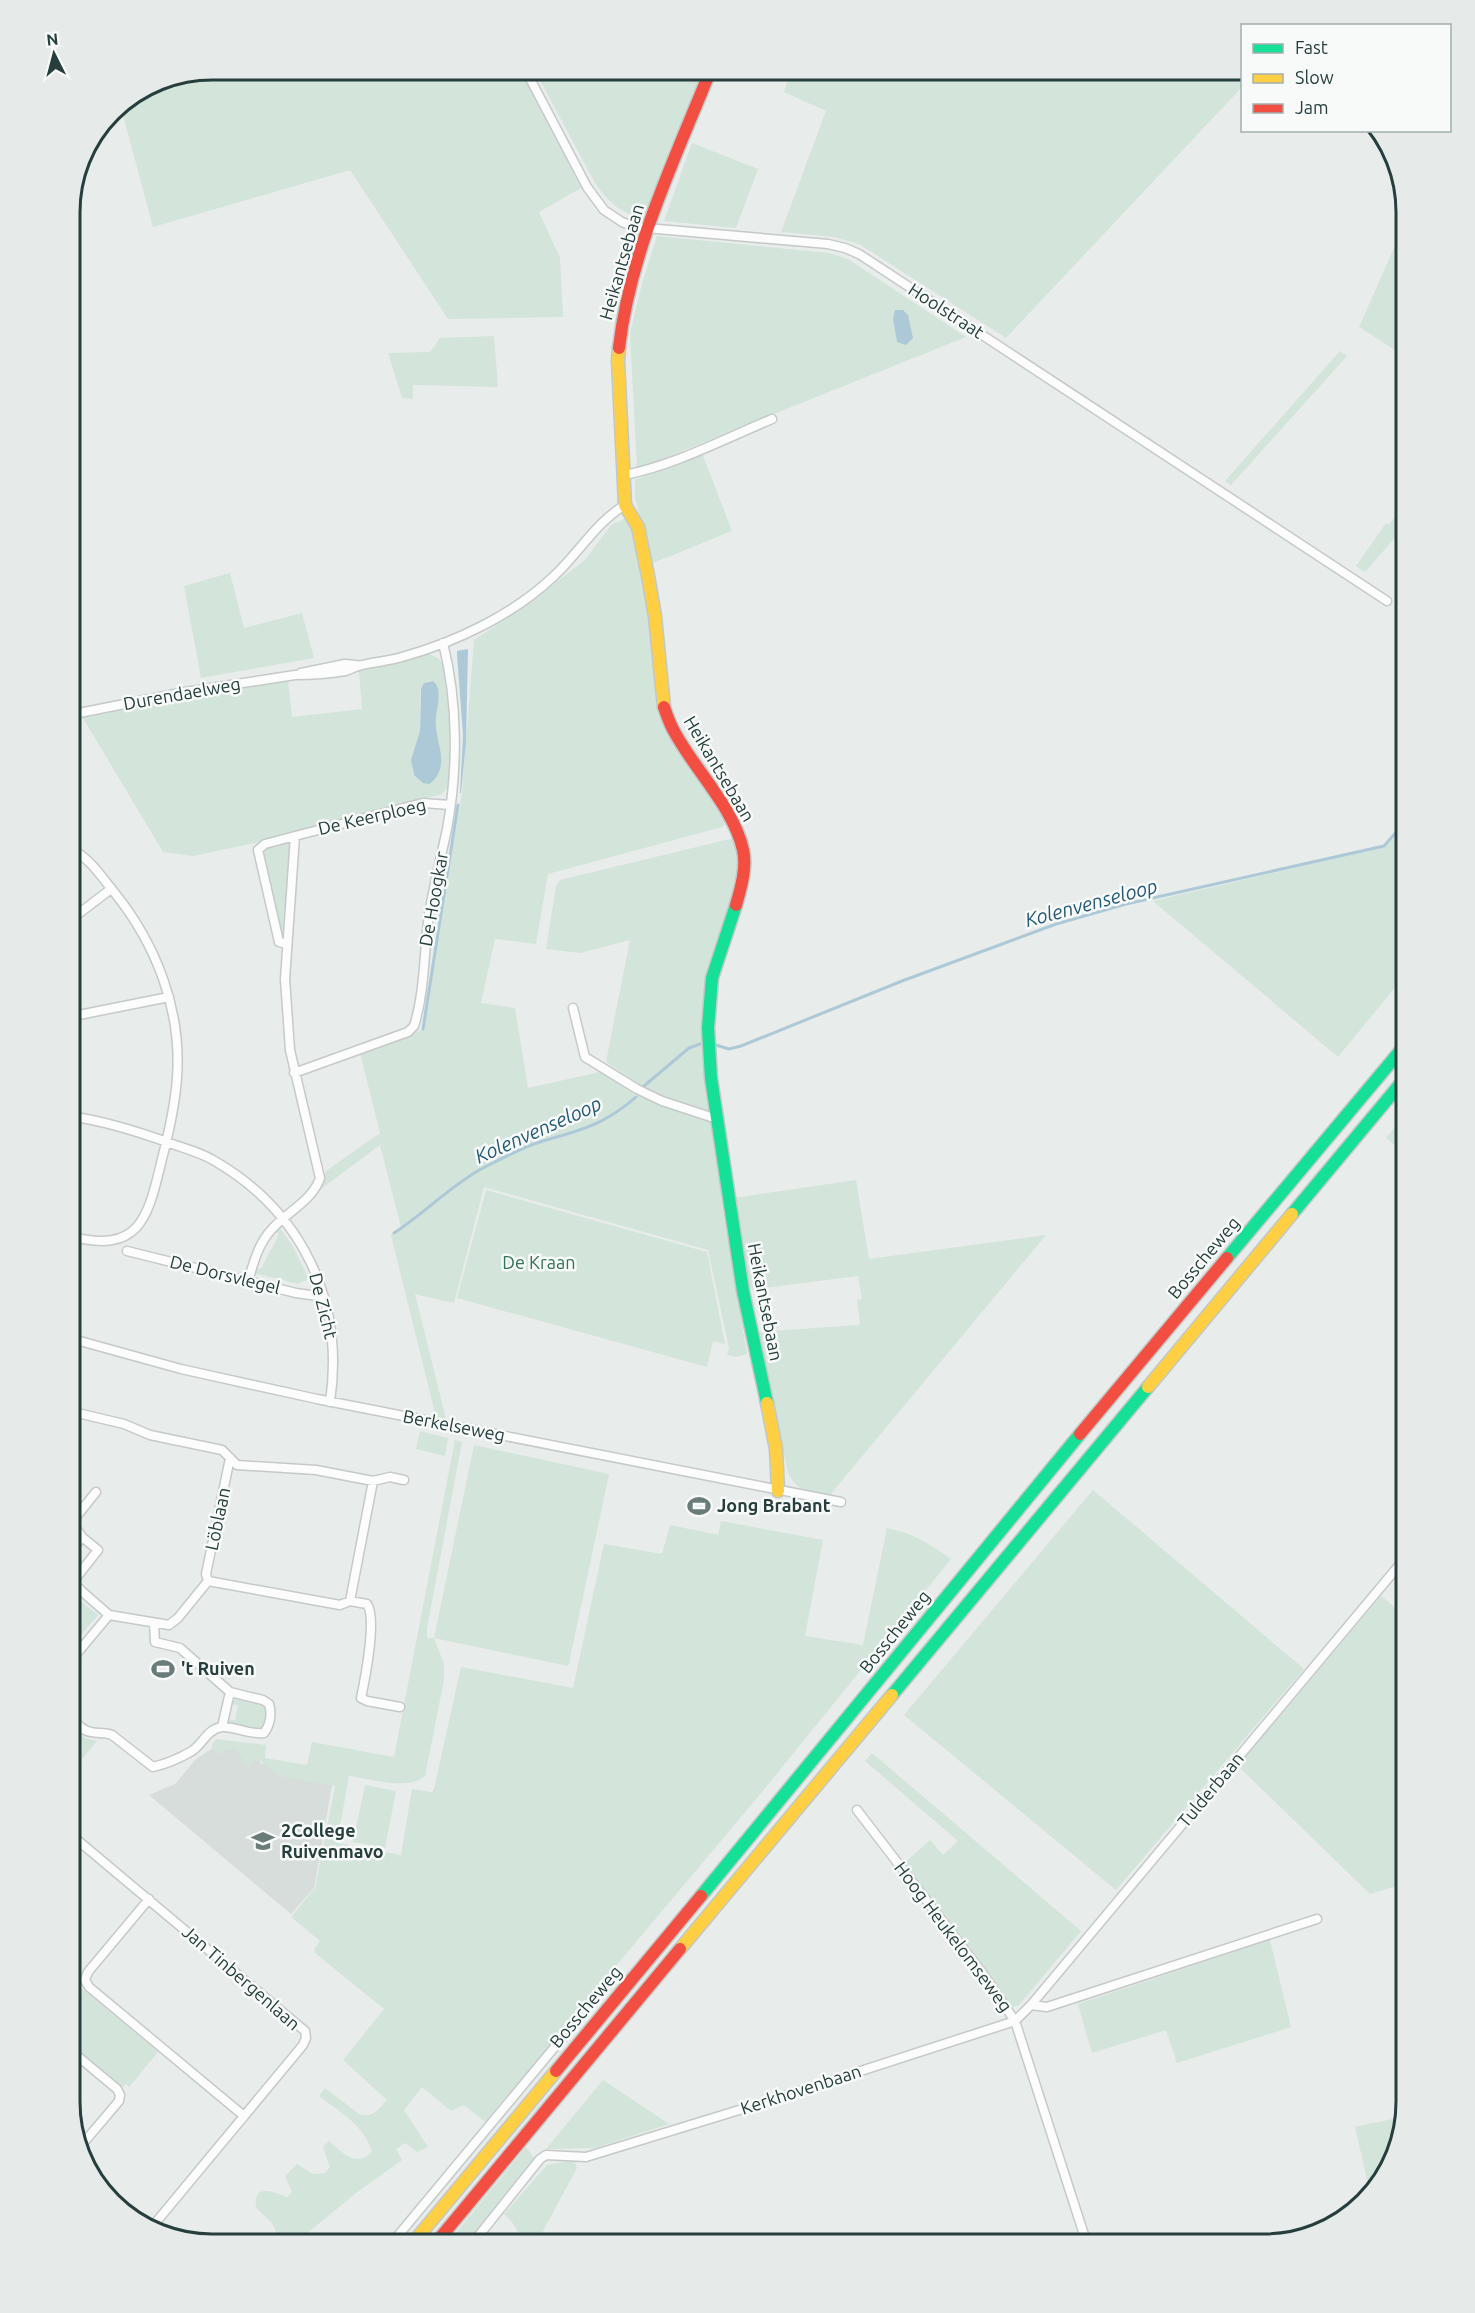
<svg xmlns="http://www.w3.org/2000/svg" width="1475" height="2313" font-family="Ubuntu,sans-serif">
<rect width="100%" height="100%" fill="#e8eceb"/>
<path fill="#d7dddb" d="M222,1742L261,1750L260,1763L333,1780L314,1888L291,1914L149,1795L175,1784L196,1759Z"/>
<path fill="#d3e4db" fill-rule="evenodd" d="M211,69H229L232,80L258,75L302,80L338,69H519L581,188L539,212L560,258L563,317L448,319L350,170L153,227L120,104L157,80Z
M534,69H707L646,219C621,214 609,203 595,183Z
M791,69H1242V87L1006,338L859,244L834,237L781,232L826,111L784,92Z
M692,143L758,169L736,228L664,221Z
M1406,221V357L1359,327Z
M657,236L829,253L848,259L966,337L637,469L630,333L642,284Z
M494,336L498,387L413,385V399L402,398L388,353L430,352L440,338Z
M1340,351L1347,356L1231,485L1225,481Z
M702,453L732,531L653,563L635,498V480Z
M1406,499V525L1365,572L1356,566L1386,523L1389,525Z
M626,518L634,531L650,616L657,703L727,822L722,827L548,874L536,944L495,939L481,1003L515,1008L528,1088L600,1072L637,1096L646,1088L606,1062L630,940L580,953L546,949L556,886L560,880L730,839L735,840L738,849L740,875L717,948L710,1110L723,1211L747,1354L736,1357L727,1355L729,1348L708,1250L484,1187L454,1303L415,1294L446,1419L436,1417L391,1235L401,1227L380,1145L321,1189L326,1171L380,1133L360,1053L422,1030L462,793L474,640L525,606L585,560L611,525Z
M230,573L244,628L302,613L314,658L201,678L184,586Z
M429,654L438,658L443,664L450,728L448,787L442,794L250,844L193,856L163,852L83,718L182,698L288,681L292,717L362,709L359,671L400,663ZM429,681H433L438,699L435,724L441,764L438,774L414,775C408,758 418,748 420,732C422,715 416,699 424,683Z
M1406,822V974L1338,1057L1153,901L1385,847Z
M288,843L291,846L282,936L262,853L266,848Z
M1406,1114V1154L1386,1138Z
M856,1180L869,1259L1046,1235L830,1495C810,1491 798,1493 788,1473L757,1332L857,1325L860,1324L857,1300L862,1299L858,1276L749,1290L733,1198Z
M486,1190L707,1252L725,1344L713,1341L707,1367L457,1298Z
M279,1227L292,1245L309,1279L298,1284L254,1273L255,1270L262,1268C267,1255 275,1245 279,1233L275,1232Z
M420,1431L448,1438L445,1456L416,1449Z
M455,1440L462,1442L427,1628V1638H434L474,1445L609,1474L569,1663L568,1666L434,1638L444,1664V1680L425,1776C407,1791 371,1779 349,1776L337,1843L401,1855L412,1789L432,1792L434,1789L461,1667L573,1688L604,1544L662,1554L670,1525L718,1535L721,1521L823,1540L805,1636L863,1645L887,1528C915,1534 928,1543 951,1559L766,1787L485,2122L464,2105L451,2111L422,2087L404,2110L428,2147L417,2152L405,2143L396,2149L402,2160L356,2193L305,2235L310,2244H266L276,2234C275,2222 263,2216 256,2207C253,2183 273,2192 287,2197L292,2192L285,2176L297,2164L313,2174L325,2173L330,2167L323,2147L329,2141C343,2153 355,2168 372,2152C365,2126 340,2112 319,2096L325,2088L359,2114C373,2119 378,2109 387,2100L343,2060L384,2009L315,1953L314,1950L320,1941L291,1917L315,1888L335,1786L279,1776L257,1758L248,1768L236,1749H227L218,1755L211,1746L216,1739L266,1745L265,1758L307,1765L312,1742L394,1757Z
M1093,1490L1304,1669L1116,1890L904,1715Z
M1381,1596L1406,1617V1883L1370,1894L1238,1766Z
M79,1600L98,1615L73,1644L69,1641V1612Z
M236,1699L261,1704L266,1707L267,1712L262,1730L229,1723L228,1719L235,1720L238,1705L231,1704Z
M69,1725L85,1738L97,1741L69,1775Z
M872,1753L1081,1931L1019,2005L1012,2007L904,1863L930,1840L943,1855L958,1841L865,1761Z
M365,1785L396,1791L385,1848L353,1842Z
M1270,1940L1291,2027L1177,2063L1166,2030L1092,2053L1078,2004Z
M81,1988L158,2052L129,2087L126,2084L123,2087L69,2042V1997L75,1990L78,1991Z
M603,2080L669,2124L595,2148L546,2149Z
M1402,2117L1382,2181L1370,2192L1355,2127Z
M526,2147L536,2161L467,2244H447Z
M574,2160L577,2168L536,2244H525L512,2222L504,2214L547,2165Z"/>
<path fill="#adc9d7" d="M895,310H903L908,315L913,338L906,345L897,342L893,319Z
M468,649L466,743L461,793H460L463,735L457,655V651Z
M433,681C443,689 437,706 436,717C434,733 443,751 441,764C440,772 436,780 429,784L423,783L414,775L411,760L420,731L421,689L424,683Z"/>
<g fill="none" stroke-linecap="round" stroke-linejoin="round">
<path stroke="#adc9d7" stroke-width="3" d="M423,1029L458,805
M716,1045L729,1049L741,1046L902,981L1056,924L1126,904L1384,846L1406,821
M644,1086L689,1048L700,1044
M394,1233C425,1213 451,1185 483,1168C501,1159 519,1149 537,1143C578,1130 602,1127 636,1097"/>
<g stroke="#c5c9c8" stroke-width="11">
<path id="street" d="M525,69L587,187L604,210L622,222L635,227L828,244L845,248L859,254L1387,601
M625,475C675,465 724,439 772,419
M301,673L345,664L356,665
M69,715L185,692L295,675C311,675 328,674 345,671C350,670 356,666 362,665C375,662 389,661 402,657C456,642 513,615 554,576C579,553 595,523 625,505
M69,921L111,889
M287,944L279,942L258,850L265,844L295,836
M573,1008L585,1057L637,1089L662,1101L717,1119
M69,1017L169,997
M294,1073L408,1032L414,1026C425,991 424,950 429,914C434,885 441,857 447,829C458,769 458,702 443,643
M69,1116C106,1121 140,1132 175,1145C187,1149 201,1153 213,1160C302,1211 345,1301 330,1402
M69,1236C141,1255 148,1217 162,1159C169,1132 175,1105 177,1078C182,1010 156,944 114,892C100,875 89,857 69,848
M127,1251L296,1293L324,1297
M248,1281C254,1262 258,1244 272,1229C287,1212 313,1200 320,1178L290,1050L285,979L295,836L423,803L450,805
M69,1338L181,1369L317,1399L841,1502
M69,1411L124,1424L150,1435L222,1450L237,1465L316,1470L373,1481L390,1477L404,1480
M230,1458L206,1574L208,1581L340,1605L350,1601L367,1604C377,1618 365,1679 361,1698L367,1701L400,1707
M69,1553L82,1537
M69,1580L109,1615
M72,1583L98,1550L82,1537L72,1522L96,1492
M69,1601L80,1589
M350,1601L373,1481
M69,1663L109,1615L169,1625L178,1618L208,1581
M69,1716C75,1722 82,1731 91,1732C98,1734 104,1732 112,1735L153,1767C166,1764 180,1758 192,1751C203,1744 207,1729 222,1727C234,1726 249,1735 264,1733C270,1725 272,1714 269,1704L263,1700L230,1692L180,1648L155,1642L154,1623
M222,1727L230,1692
M857,1810L983,1974L1015,2021L1087,2244
M69,1833L305,2031L306,2038L303,2045L152,2227
M149,1899L88,1972L85,1980L89,1987L244,2116
M1031,2005L1047,2007L1317,1919
M69,2049L117,2089L120,2095L119,2101L80,2147
M391,2244L563,2037
M472,2244L540,2159L546,2155L586,2157L762,2103L1015,2021L1031,2005L1406,1557"/>
</g>
<g stroke="#c2c8c7" stroke-width="15">
<path id="fast" d="M736,905L712,978L708,1028L711,1078L743,1291L767,1403
M1292,1214L1406,1077
M1227,1258L1406,1044
M892,1695L1148,1387
M701,1896L1080,1434"/>
</g>
<g stroke="#c2c8c7" stroke-width="15">
<path id="slow" d="M619,348L618,361L625,505L638,527L648,576L655,616L664,707
M1148,1387L1292,1214
M767,1403L776,1449L778,1491
M680,1949L892,1695
M412,2244L556,2071"/>
</g>
<g stroke="#c2c8c7" stroke-width="15">
<path id="jam" d="M619,348C630,251 675,159 711,69
M664,707C667,716 670,725 675,733C695,770 734,808 743,850C747,867 741,888 736,905
M1080,1434L1227,1258
M556,2071L701,1896
M435,2244L680,1949"/>
</g>
<use href="#street" stroke="#fcfcfc" stroke-width="8"/>
<use href="#fast" stroke="#16e098" stroke-width="12"/>
<use href="#slow" stroke="#ffcf43" stroke-width="12"/>
<use href="#jam" stroke="#f24e42" stroke-width="12"/>
</g>
<defs>
<g id="stadium-bare" transform="scale(1.8)"><path d="M0-5a6.5 5 0 1 0 0 10a6.5 5 0 1 0 0-10ZM-3.5-1.8h7v3.6h-7Z" fill="#6a7c7a" stroke="#f7faf9" stroke-width="2.5" paint-order="stroke"/></g>
<g id="school-bare" transform="scale(1.8)"><path d="M0-5L7-2L0 1L-7-2ZM-4 1L0 2.5L4 1V4Q0 6-4 4Z" fill="#6a7c7a" stroke="#f7faf9" stroke-width="2.5" paint-order="stroke"/></g>
</defs>
<g fill-rule="evenodd">
<use href="#stadium-bare" x="699" y="1506"/>
<use href="#stadium-bare" x="163" y="1669"/>
<use href="#school-bare" x="263" y="1841"/>
</g>
<g text-anchor="middle" stroke-width="5" stroke-linejoin="round" paint-order="stroke">
<g font-size="18" fill="#263f3d" stroke="#f7faf9">
<text transform="translate(622 262) rotate(-74)" y="6">Heikantsebaan</text>
<text transform="translate(946 311) rotate(33)" y="6">Hoolstraat</text>
<text transform="translate(182 694) rotate(-10)" y="6">Durendaelweg</text>
<text transform="translate(719 769) rotate(59)" y="6">Heikantsebaan</text>
<text transform="translate(372 817) rotate(-13)" y="6">De Keerploeg</text>
<text transform="translate(434 899) rotate(-80)" y="6">De Hoogkar</text>
<text transform="translate(1204 1258) rotate(-50)" y="6">Bosscheweg</text>
<text transform="translate(225 1275) rotate(14)" y="6">De Dorsvlegel</text>
<text transform="translate(765 1302) rotate(79)" y="6">Heikantsebaan</text>
<text transform="translate(323 1306) rotate(76)" y="6">De Zicht</text>
<text transform="translate(454 1426) rotate(11)" y="6">Berkelseweg</text>
<text transform="translate(218 1519) rotate(-78)" y="6">Löblaan</text>
<text transform="translate(895 1632) rotate(-51)" y="6">Bosscheweg</text>
<text transform="translate(1211 1790) rotate(-50)" y="6">Tulderbaan</text>
<text transform="translate(953 1937) rotate(53)" y="6">Hoog Heukelomseweg</text>
<text transform="translate(241 1978) rotate(41)" y="6">Jan Tinbergenlaan</text>
<text transform="translate(586 2007) rotate(-50)" y="6">Bosscheweg</text>
<text transform="translate(801 2090) rotate(-18)" y="6">Kerkhovenbaan</text>
</g>
<g font-size="18" fill="#337357" stroke="#f7faf9">
<text x="539" y="1269">De Kraan</text>
</g>
<g font-size="18" font-weight="bold" fill="#263f3d" stroke="#f7faf9" text-anchor="start">
<text x="717" y="1512">Jong Brabant</text>
<text x="181" y="1675">'t Ruiven</text>
<text x="281" y="1837">2College<tspan x="281" dy="21">Ruivenmavo</tspan></text>
</g>
<g font-size="20" font-style="italic" fill="#255a77" stroke="#f7faf9">
<text transform="translate(1091 903) rotate(-15)" y="7">Kolenvenseloop</text>
<text transform="translate(538 1130) rotate(-24)" y="7">Kolenvenseloop</text>
</g>
</g>
<path d="M0 0H1475V2313H0ZM212 80H1264A132 132 0 0 1 1396 212V2102A132 132 0 0 1 1264 2234H212A132 132 0 0 1 80 2102V212A132 132 0 0 1 212 80Z" fill="#e6ebea" fill-rule="evenodd"/>
<path fill="none" stroke="#263f3d" stroke-width="3" d="M212 80H1264A132 132 0 0 1 1396 212V2102A132 132 0 0 1 1264 2234H212A132 132 0 0 1 80 2102V212A132 132 0 0 1 212 80Z"/>
<rect x="1241" y="24" width="210" height="108" fill="#f7faf9" stroke="#a3afae" stroke-width="1.5"/>
<rect x="1253" y="44" width="30" height="9" fill="#16e098" stroke="#a3afae" stroke-width="1.5"/>
<text x="1295" y="54" font-size="18" fill="#263f3d">Fast</text>
<rect x="1253" y="74" width="30" height="9" fill="#ffcf43" stroke="#a3afae" stroke-width="1.5"/>
<text x="1295" y="84" font-size="18" fill="#263f3d">Slow</text>
<rect x="1253" y="104" width="30" height="9" fill="#f24e42" stroke="#a3afae" stroke-width="1.5"/>
<text x="1295" y="114" font-size="18" fill="#263f3d">Jam</text>
<g transform="translate(54 54) rotate(354)" stroke="#f7faf9" stroke-width="4.5" paint-order="stroke">
<path d="M0-4.5L10 22L0 15L-10 22Z" fill="#263f3d"/>
<text y="-9" font-size="16" font-weight="bold" text-anchor="middle" fill="#263f3d">N</text>
</g>
</svg>
